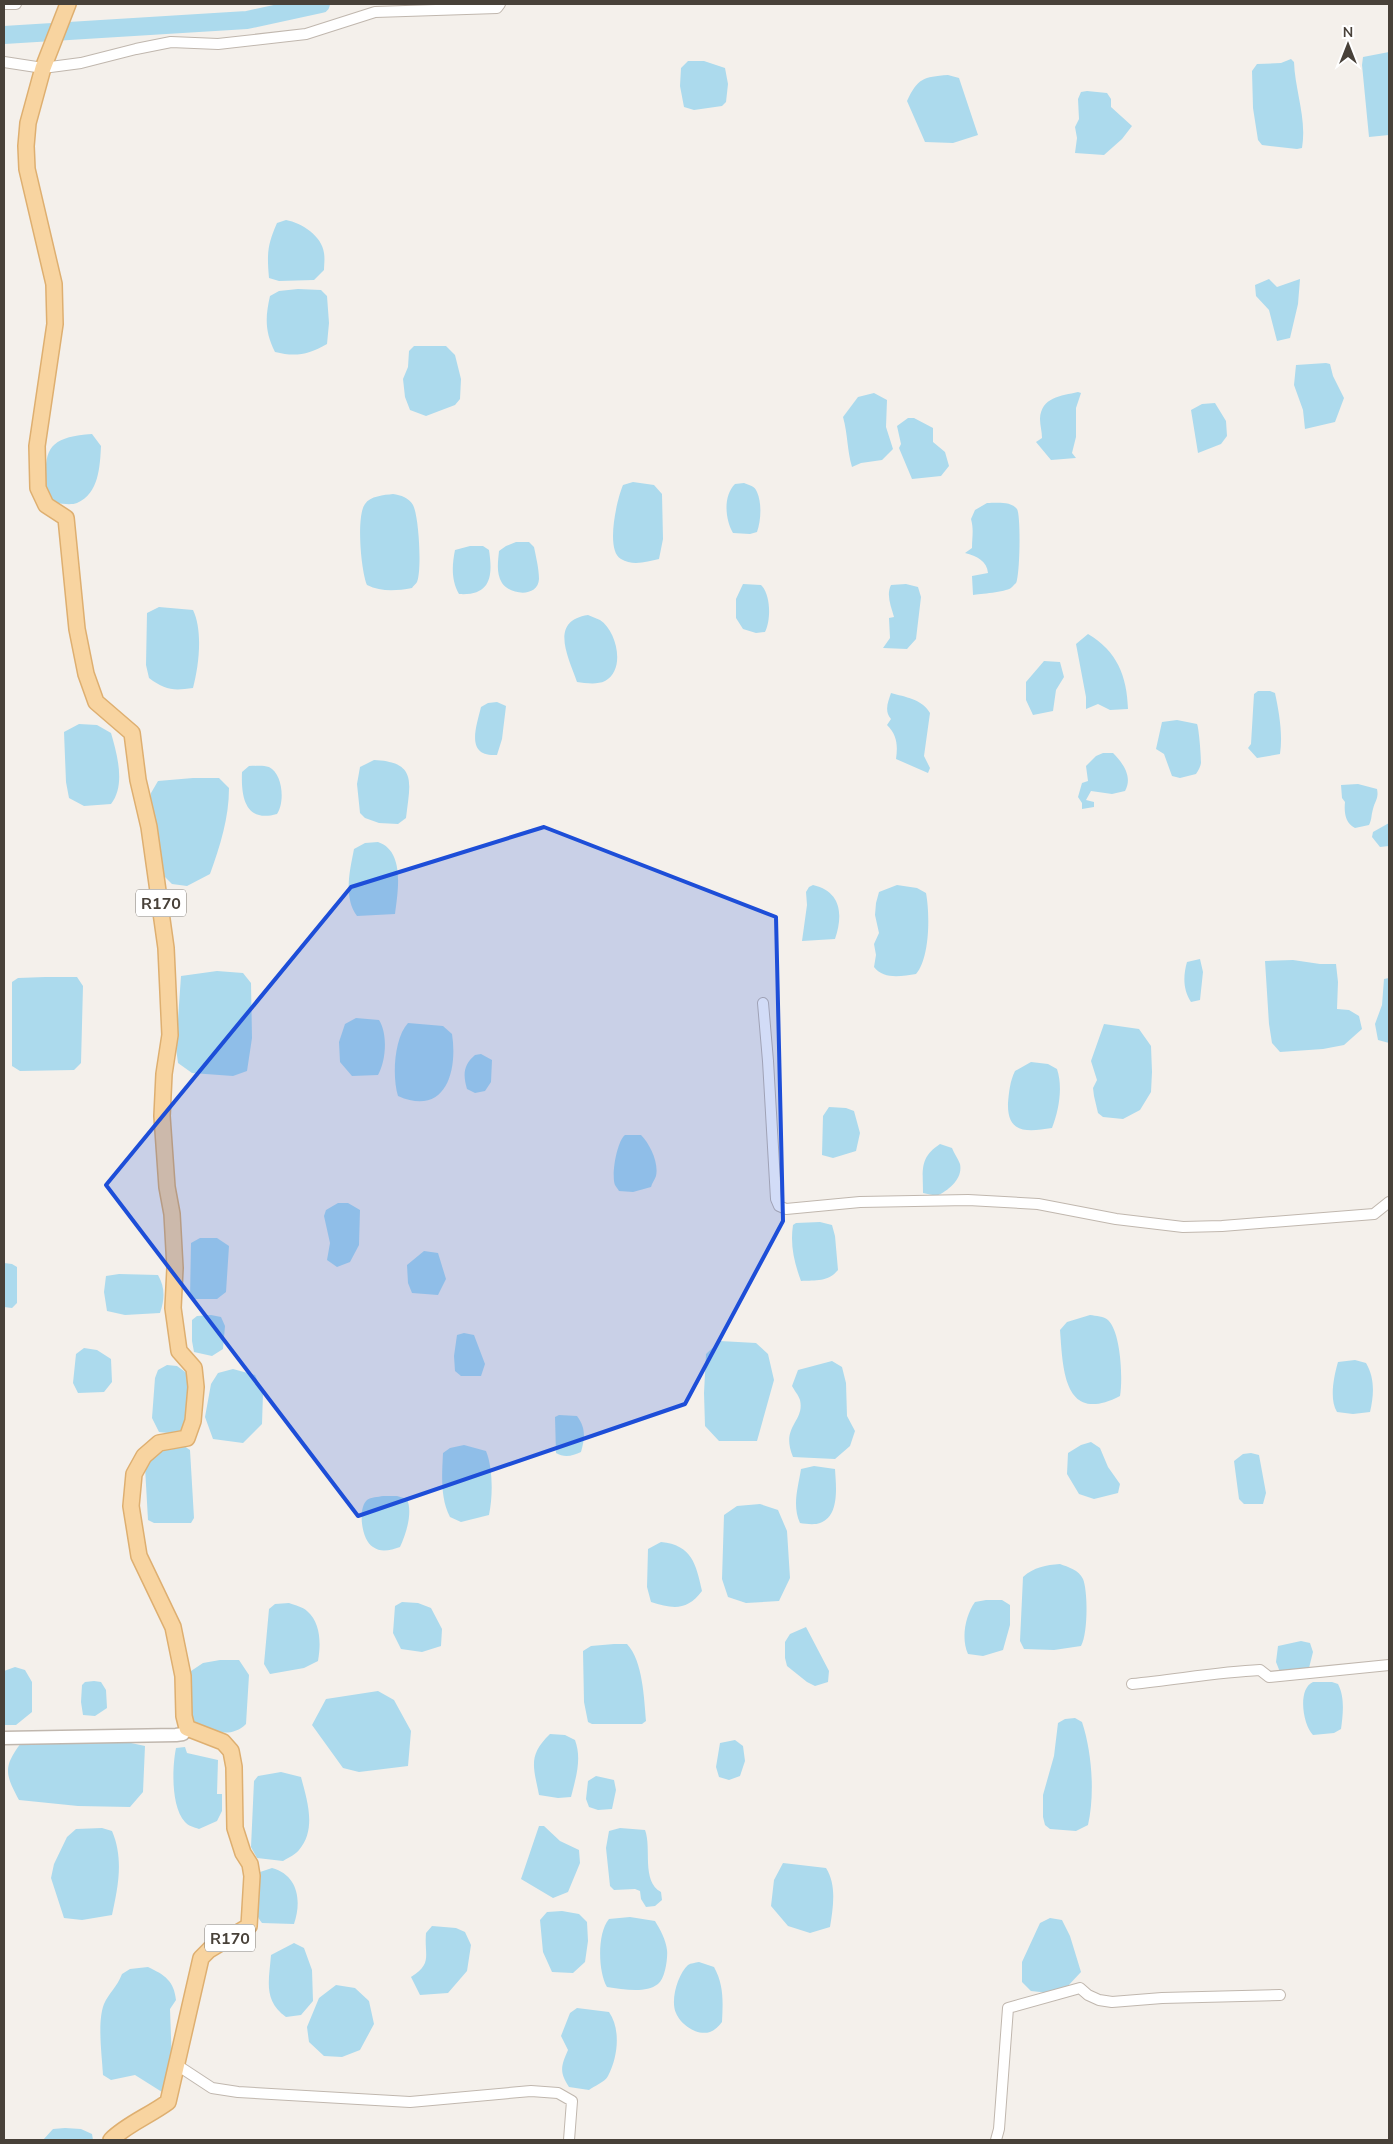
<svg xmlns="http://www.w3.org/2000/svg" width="1393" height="2144" font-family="'Nunito Sans',sans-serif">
<rect width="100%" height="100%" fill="#f4f0eb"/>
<path fill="#acdaed" d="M1389,52V135L1369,137L1362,65L1363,57Z
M1291,59L1294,62C1295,91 1307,118 1302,148L1297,149L1262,145L1258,140L1253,108L1252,71L1257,64L1281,63Z
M688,61H704L725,68L728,84L726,102L722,106L694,110L684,107L680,86L681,68Z
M948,75L959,78L978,135L953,143L925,142L907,101C918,78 923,77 948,75Z
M1087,91L1107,93L1111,99V107L1132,126L1122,139L1104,155L1075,153L1077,138L1075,127L1079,119L1078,99L1081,92Z
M286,220C302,223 322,236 324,253C325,259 324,265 324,270L314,280L279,281L269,278C267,254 267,246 277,223Z
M1269,279L1277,287L1300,279L1298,304L1290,338L1277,341L1269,310L1256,296L1255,285Z
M298,289L321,290L327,296L329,323L327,344C308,355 295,357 275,352C265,332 265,318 270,296L279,291Z
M414,346H446L455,355L461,379L460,399L455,405L426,416L410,410L405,397L403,379L408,367L409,351Z
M1326,363L1330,364L1333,376L1344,398L1335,422L1305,429L1303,410L1294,385L1296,365Z
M1078,392L1081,393L1076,408V437L1072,453L1076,458L1051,460L1036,442L1042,438C1042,432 1040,425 1040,419C1041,397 1061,396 1078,392Z
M874,393L887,400L886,427L893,449L882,460L861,463L852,467C847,450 848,435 843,417L858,397Z
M1215,403L1226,421L1227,436L1221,444L1198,453L1191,410L1202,404Z
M908,418H914L933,428V442L945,452L949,466L941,476L912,479L899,448L901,444L897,426Z
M92,434L101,446C100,466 99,494 77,503C72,505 63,504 57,503L47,494C43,451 46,437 92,434Z
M633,482L654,485L662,494L663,539L659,559C647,562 632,566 621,559C605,550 617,499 623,485Z
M744,483C749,485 755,486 757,492C762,503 761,521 757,532L750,534L733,533C725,519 723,496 735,484Z
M393,494C401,495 409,498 413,505C419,516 422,571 417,582C416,584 413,586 412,588C396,591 381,592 367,585C361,571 356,516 365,504C370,496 384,495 393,494Z
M987,503C996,503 1011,501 1017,509C1021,515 1020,576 1016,583C1016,583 1011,588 1011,588C1005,592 980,594 973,595L972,576L988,573C987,561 977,556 965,553L972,548C972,537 974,530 971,519L975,510Z
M516,542H529L534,547C536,557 539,569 539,579C538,598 510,595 502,583C496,573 498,562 499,551L506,546Z
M470,546H483L489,550C493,576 491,596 459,594C451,580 452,565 455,550Z
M743,584L761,585C771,595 771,620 765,632L756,633L743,629L736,618V599Z
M906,584L918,587L921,597L916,639L907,649L883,648L890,638L889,618L894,617C891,606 886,595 891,585Z
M159,607L193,610C203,631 199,665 193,688C173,691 165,690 149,678L146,665L147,613Z
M588,615C592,617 596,618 600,620C617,631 626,670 605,681C597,685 585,683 577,682C568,656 549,621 588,615Z
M1088,634C1117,651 1127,676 1128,709L1110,710L1098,704L1086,709V697L1076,644Z
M1044,661L1060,662L1064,677L1056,690L1053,711L1033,715L1026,700V682Z
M1258,691H1270L1275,693C1279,712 1283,734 1280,754L1257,758L1248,748L1251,744L1254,694Z
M891,693C905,697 922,699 930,713L924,756L930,768L928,773L896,759C898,745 897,735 887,725L891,719C884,711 888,702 891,693Z
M497,702L506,706L502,739L497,755C465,757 476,728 481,707L488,703Z
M1177,720L1197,724C1199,728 1201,756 1201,762C1201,766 1198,771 1196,774L1180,778L1172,776L1164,754L1156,749L1162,722Z
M79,724L97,725L111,733C117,754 126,785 111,804L84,806L69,798L66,782L64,732Z
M1103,753H1113C1123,763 1133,777 1125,791L1112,794L1091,791L1086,800L1094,802V807L1082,809V803L1078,797L1082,783L1088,781L1086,766L1096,756Z
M374,760C418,762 410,783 406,818L398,824L379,823L365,818L360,813L357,784L360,767Z
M249,766C256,766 263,765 269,767C283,774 285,802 277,814C245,823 241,797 242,772Z
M193,778H219L229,788C229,818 220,846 210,874L187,886L172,884L162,874L149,803L151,793L158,781Z
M1358,784L1377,789C1379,798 1375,801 1373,809C1371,816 1372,819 1369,825L1355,828C1345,823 1344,812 1345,802L1342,798L1341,785Z
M1389,823V846L1380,847L1372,837L1373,832Z
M378,842C405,851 398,891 395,914L357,916C343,897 350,870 354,849L365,843Z
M813,885C842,892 843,915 835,939L802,941L807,905L806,892L809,887Z
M897,885L917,888L926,893C930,914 930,958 916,974C902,976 884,980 874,967L876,955L874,944L879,933L875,915L876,903L879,892Z
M1200,959L1203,972L1200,1000L1191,1002C1183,990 1183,976 1187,962Z
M1293,960L1320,964H1336L1338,982L1337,1009L1349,1010L1359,1016L1362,1029L1344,1045L1323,1049L1280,1052L1272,1043L1269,1024L1265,961Z
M217,971L243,973L251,983L252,1038L247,1071L233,1076L192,1073L178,1063L176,1048L181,976Z
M45,977H77L83,986L81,1063L74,1070L20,1071L12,1066V982L18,978Z
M1389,978V1043L1378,1040L1375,1024L1382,1005L1384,979Z
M356,1018L379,1020C388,1034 386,1061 378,1075L352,1076L340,1062L339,1042L345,1024Z
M408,1023L443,1026L452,1034C458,1072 445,1117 398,1096C392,1077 394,1038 408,1023Z
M1104,1024L1139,1029L1151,1046L1152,1072L1151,1092L1140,1110L1123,1119L1103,1117L1098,1113L1094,1096L1093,1088L1097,1080L1091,1061Z
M481,1054L492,1060L491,1082L485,1091L475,1093L467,1089C463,1075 463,1065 475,1055Z
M1031,1062L1048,1064L1057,1069C1063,1087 1059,1110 1052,1128C1027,1132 1007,1134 1008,1103C1009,1092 1010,1081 1015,1071Z
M829,1107L846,1108L854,1111L860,1133L856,1151L833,1158L822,1155L823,1116Z
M625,1135H641C650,1144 659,1163 656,1176C655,1179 652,1183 651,1187L633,1192L619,1191C618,1189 616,1187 615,1185C611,1175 617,1141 625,1135Z
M940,1144L952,1148C954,1153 958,1159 960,1164C963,1179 949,1190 937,1196L923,1193C923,1170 919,1158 940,1144Z
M338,1203H348L360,1210L359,1245L350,1262L337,1267L327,1260L330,1243L324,1216L326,1210Z
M820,1222L832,1225L835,1236L838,1270C828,1282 816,1280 801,1281C794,1262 790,1245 793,1225L796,1223Z
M200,1238H217L229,1246L226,1292L217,1299H190L191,1243Z
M424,1251L438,1253L446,1279L438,1295L412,1293L408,1283L407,1265Z
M4,1263L12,1264L17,1267V1303L12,1308L4,1307Z
M119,1274L158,1275C165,1287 165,1299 160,1313L125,1315L107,1311L104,1292L106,1276Z
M211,1315L221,1317L225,1326L223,1349L212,1356L194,1352L192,1341V1320L197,1316Z
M1090,1315C1096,1316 1104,1316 1108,1320C1121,1332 1123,1380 1120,1396C1064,1425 1063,1370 1060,1330L1067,1322Z
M464,1333L474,1335L485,1364L481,1376H461L455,1371L454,1356L457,1335Z
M720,1341L756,1343L768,1354L774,1380L757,1441H719L705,1426L704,1393L706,1354Z
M84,1348L97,1350L111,1359L112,1382L104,1392L78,1393L73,1383L76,1354Z
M1355,1360L1366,1363C1375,1378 1374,1395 1370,1412L1353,1414L1337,1412C1329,1399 1334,1376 1338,1362Z
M832,1361L842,1367L846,1383L847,1416L855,1431L850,1446L835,1459L793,1457C780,1426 805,1422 800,1400C799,1396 794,1390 792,1386L798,1370Z
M167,1365L177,1366L188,1374L189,1423L178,1434L159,1432L152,1418L155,1378L158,1370Z
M233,1369L255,1375L263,1393L262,1424L243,1443L213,1439L205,1417L211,1384L218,1373Z
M559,1415L577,1416C586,1428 585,1438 581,1452C573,1456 564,1458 556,1453L555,1417Z
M1091,1442L1100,1448L1108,1467L1120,1484L1118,1493L1094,1499L1079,1494L1067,1474L1068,1453L1081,1445Z
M464,1445L486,1451C493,1468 493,1496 489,1515L461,1522L450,1517C440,1498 442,1474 443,1453L450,1448Z
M184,1446L190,1450L194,1518L191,1523H154L148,1520L145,1467C158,1450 163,1449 184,1446Z
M1251,1453L1259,1455L1266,1493L1263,1504H1244L1239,1499L1234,1461L1243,1454Z
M814,1466L835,1469C836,1486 840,1516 820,1523C815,1525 806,1524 800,1523C792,1506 798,1488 801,1469Z
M383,1496H397L407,1499C413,1513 406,1534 400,1547C391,1550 381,1553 373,1547C362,1541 357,1509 367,1500C371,1497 378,1497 383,1496Z
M760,1504L778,1510L787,1531L790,1578L779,1601L746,1603L728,1597L722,1579L724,1515L737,1506Z
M661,1542C692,1545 696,1564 702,1591C687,1611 673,1609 651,1602L647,1587L648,1549Z
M1060,1564C1068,1567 1079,1570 1083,1579C1088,1591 1088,1634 1081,1646L1054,1650L1024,1649L1020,1641L1023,1577C1034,1567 1046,1565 1060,1564Z
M986,1600H1002L1010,1605V1625L1003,1650L983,1656L968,1654C961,1639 965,1616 975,1602Z
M402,1602L418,1603L431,1608L442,1629L441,1646L422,1652L401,1649L393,1633L395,1606Z
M289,1603C294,1605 303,1607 307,1611C321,1623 321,1644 318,1661L304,1668L270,1674L264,1664L269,1609L275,1604Z
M806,1627L829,1671L828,1682L815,1686L807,1682L787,1666L785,1658V1642L790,1634Z
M1301,1641L1310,1643L1313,1652L1309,1668L1297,1671L1280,1672L1276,1662L1278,1646Z
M614,1644H627C643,1661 644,1699 646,1721L642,1724H592L588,1722L584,1702L583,1651L591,1646Z
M220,1660H239L249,1675L246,1724C230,1740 207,1731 191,1719L188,1673L203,1663Z
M15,1667L25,1670L32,1682V1712L16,1725H4V1671Z
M94,1681L101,1682L106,1690L107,1708L95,1716L83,1715L81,1702L82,1685L85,1682Z
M1313,1682H1332L1338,1684C1345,1697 1343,1715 1341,1729L1334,1733L1313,1735C1303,1725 1297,1689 1313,1682Z
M378,1691L394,1700L411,1731L408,1766L359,1772L343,1768L312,1725L326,1699Z
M1075,1718L1082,1722C1092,1752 1095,1794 1088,1825L1076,1831L1050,1829L1045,1825L1043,1817V1795L1054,1756L1058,1723L1065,1719Z
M550,1734L565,1735L575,1740C582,1759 576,1777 571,1797L558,1798L539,1795C534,1768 527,1756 550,1734Z
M117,1740L145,1746L143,1792L130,1807L78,1806L19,1800C5,1774 3,1767 21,1743Z
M735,1740L743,1746L745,1761L740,1776L729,1780L719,1777L716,1767L720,1743Z
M185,1747L187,1753L218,1760L217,1794H222V1811L217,1821L199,1829C194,1827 188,1826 185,1822C171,1807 172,1768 176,1748Z
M281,1772L301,1777C307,1800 317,1829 299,1850C296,1854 288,1858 283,1861L257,1858L251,1847L254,1781L258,1776Z
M596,1776L614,1780L616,1790L612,1809L598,1810L589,1807L586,1799L588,1781Z
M539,1826H544L560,1841L579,1850L580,1863L568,1892L553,1898L521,1879Z
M102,1828L112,1831C124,1859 118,1887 112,1915L82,1920L64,1918L51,1878L54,1864L67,1837L76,1829Z
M620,1828L645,1830C652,1848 641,1881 661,1892L662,1900L655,1906L646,1907L641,1899L640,1891L635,1889L614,1890L610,1886L606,1848L609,1831Z
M783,1863L826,1868C837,1885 833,1908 830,1927L810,1933L788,1926L771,1906L774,1880Z
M272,1868C298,1875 302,1901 294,1924L262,1923C251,1910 256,1889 257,1873Z
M562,1911L579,1914L587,1922L588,1941L585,1962L573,1973L552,1972L543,1952L540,1920L547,1912Z
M630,1917L655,1921C660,1929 666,1940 667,1950C668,1958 665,1979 658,1984C645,1994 623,1989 607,1987C598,1972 597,1933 609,1919Z
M1050,1918L1062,1920L1070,1936L1081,1972L1066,1988L1049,1993L1031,1991L1022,1982V1962L1040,1923Z
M432,1926L456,1928L465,1932L471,1945L467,1971L448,1993L420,1995L411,1977C433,1963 424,1956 426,1933Z
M294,1943L304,1948L312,1970L313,2001L301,2015L286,2017C263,2000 269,1981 271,1955Z
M699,1962L714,1967C724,1985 723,2002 722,2022C719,2026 715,2030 710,2032C697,2036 681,2025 676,2013C670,2000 678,1974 688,1965C691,1963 695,1963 699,1962Z
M148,1967C165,1975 174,1981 176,2000L170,2009L172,2065L168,2090L162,2092L135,2075L111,2080L103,2075C102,2055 97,2022 104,2004C109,1993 117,1987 122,1974L130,1969Z
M336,1985L355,1988L369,2001L374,2024L360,2050L342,2057L324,2056L309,2042L307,2027L319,1998Z
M577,2008L609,2012C621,2029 618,2057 608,2076C605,2082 594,2086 589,2090L569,2087C559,2072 561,2066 568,2050L561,2036L570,2013Z
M65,2128L81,2129L92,2134L93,2140H43L53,2129Z"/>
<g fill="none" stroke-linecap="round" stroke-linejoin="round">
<path stroke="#acdaed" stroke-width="18" d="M4,35L247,20L321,4"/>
<g stroke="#c0b7ae" stroke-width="12">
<path id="minor" d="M4,4H16
M4,62L43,68L81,63L136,49L171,42L218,44L306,34L375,12L497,8L500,4
M763,1003L768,1061L776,1199L779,1206L786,1209L860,1202L968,1200L1038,1204L1116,1219L1183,1227L1222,1226L1374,1214L1389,1202
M1132,1684C1175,1680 1217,1672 1260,1670L1269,1677L1389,1665
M177,2065L212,2088L238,2092L410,2102L531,2091L558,2093L572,2101L569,2140
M996,2140L999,2129L1008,2008L1080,1988L1088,1995L1099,2000L1112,2002L1162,1998L1280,1995"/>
</g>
<g stroke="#c0b7ae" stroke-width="15">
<path id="tertiary" d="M4,1738L176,1735L183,1734L187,1728"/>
</g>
<g stroke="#deaf70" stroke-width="18">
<path id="primary" d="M68,4L43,68L28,123L26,146L27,169L54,284L55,324L37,446L38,488L46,505L66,518L77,629L86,674L96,702L132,733L138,780L149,827L166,948L170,1035L164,1074L162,1116L167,1187L172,1214L175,1268L173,1308L179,1351L194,1368L196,1387L193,1421L187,1438L159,1443L144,1456L134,1474L131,1506L139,1556L173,1627L183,1676L184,1716L187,1728L223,1742L231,1751L234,1767L235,1828L243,1853L250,1864L252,1876L249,1926L209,1950L201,1958L168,2102C149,2116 127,2124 111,2140"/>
</g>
<use href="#minor" stroke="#fff" stroke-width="10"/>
<use href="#tertiary" stroke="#fff" stroke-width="12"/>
<use href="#primary" stroke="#f8d4a0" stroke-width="15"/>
</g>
<path fill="#1d4ed8" fill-opacity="0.2" stroke="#1d4ed8" stroke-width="4" stroke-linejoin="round" d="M544,827L776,917L783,1221L685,1404L358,1516L106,1185L351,887Z"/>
<g text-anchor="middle" stroke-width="4" stroke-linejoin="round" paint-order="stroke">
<g fill="#fff" stroke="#7f7a74" stroke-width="1">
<rect x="136" y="889.5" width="50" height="27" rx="4"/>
<rect x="205" y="1924.5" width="50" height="27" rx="4"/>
</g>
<g font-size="16" font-weight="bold" fill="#484139">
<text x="161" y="909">R170</text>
<text x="230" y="1944">R170</text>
</g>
</g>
<rect width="1393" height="2144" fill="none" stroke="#484139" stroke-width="10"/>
<g transform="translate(1348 45)" stroke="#ffffff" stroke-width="4" paint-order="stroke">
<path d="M0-4L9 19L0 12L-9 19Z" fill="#484139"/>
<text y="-8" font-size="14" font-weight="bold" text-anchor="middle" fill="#484139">N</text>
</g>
</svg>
